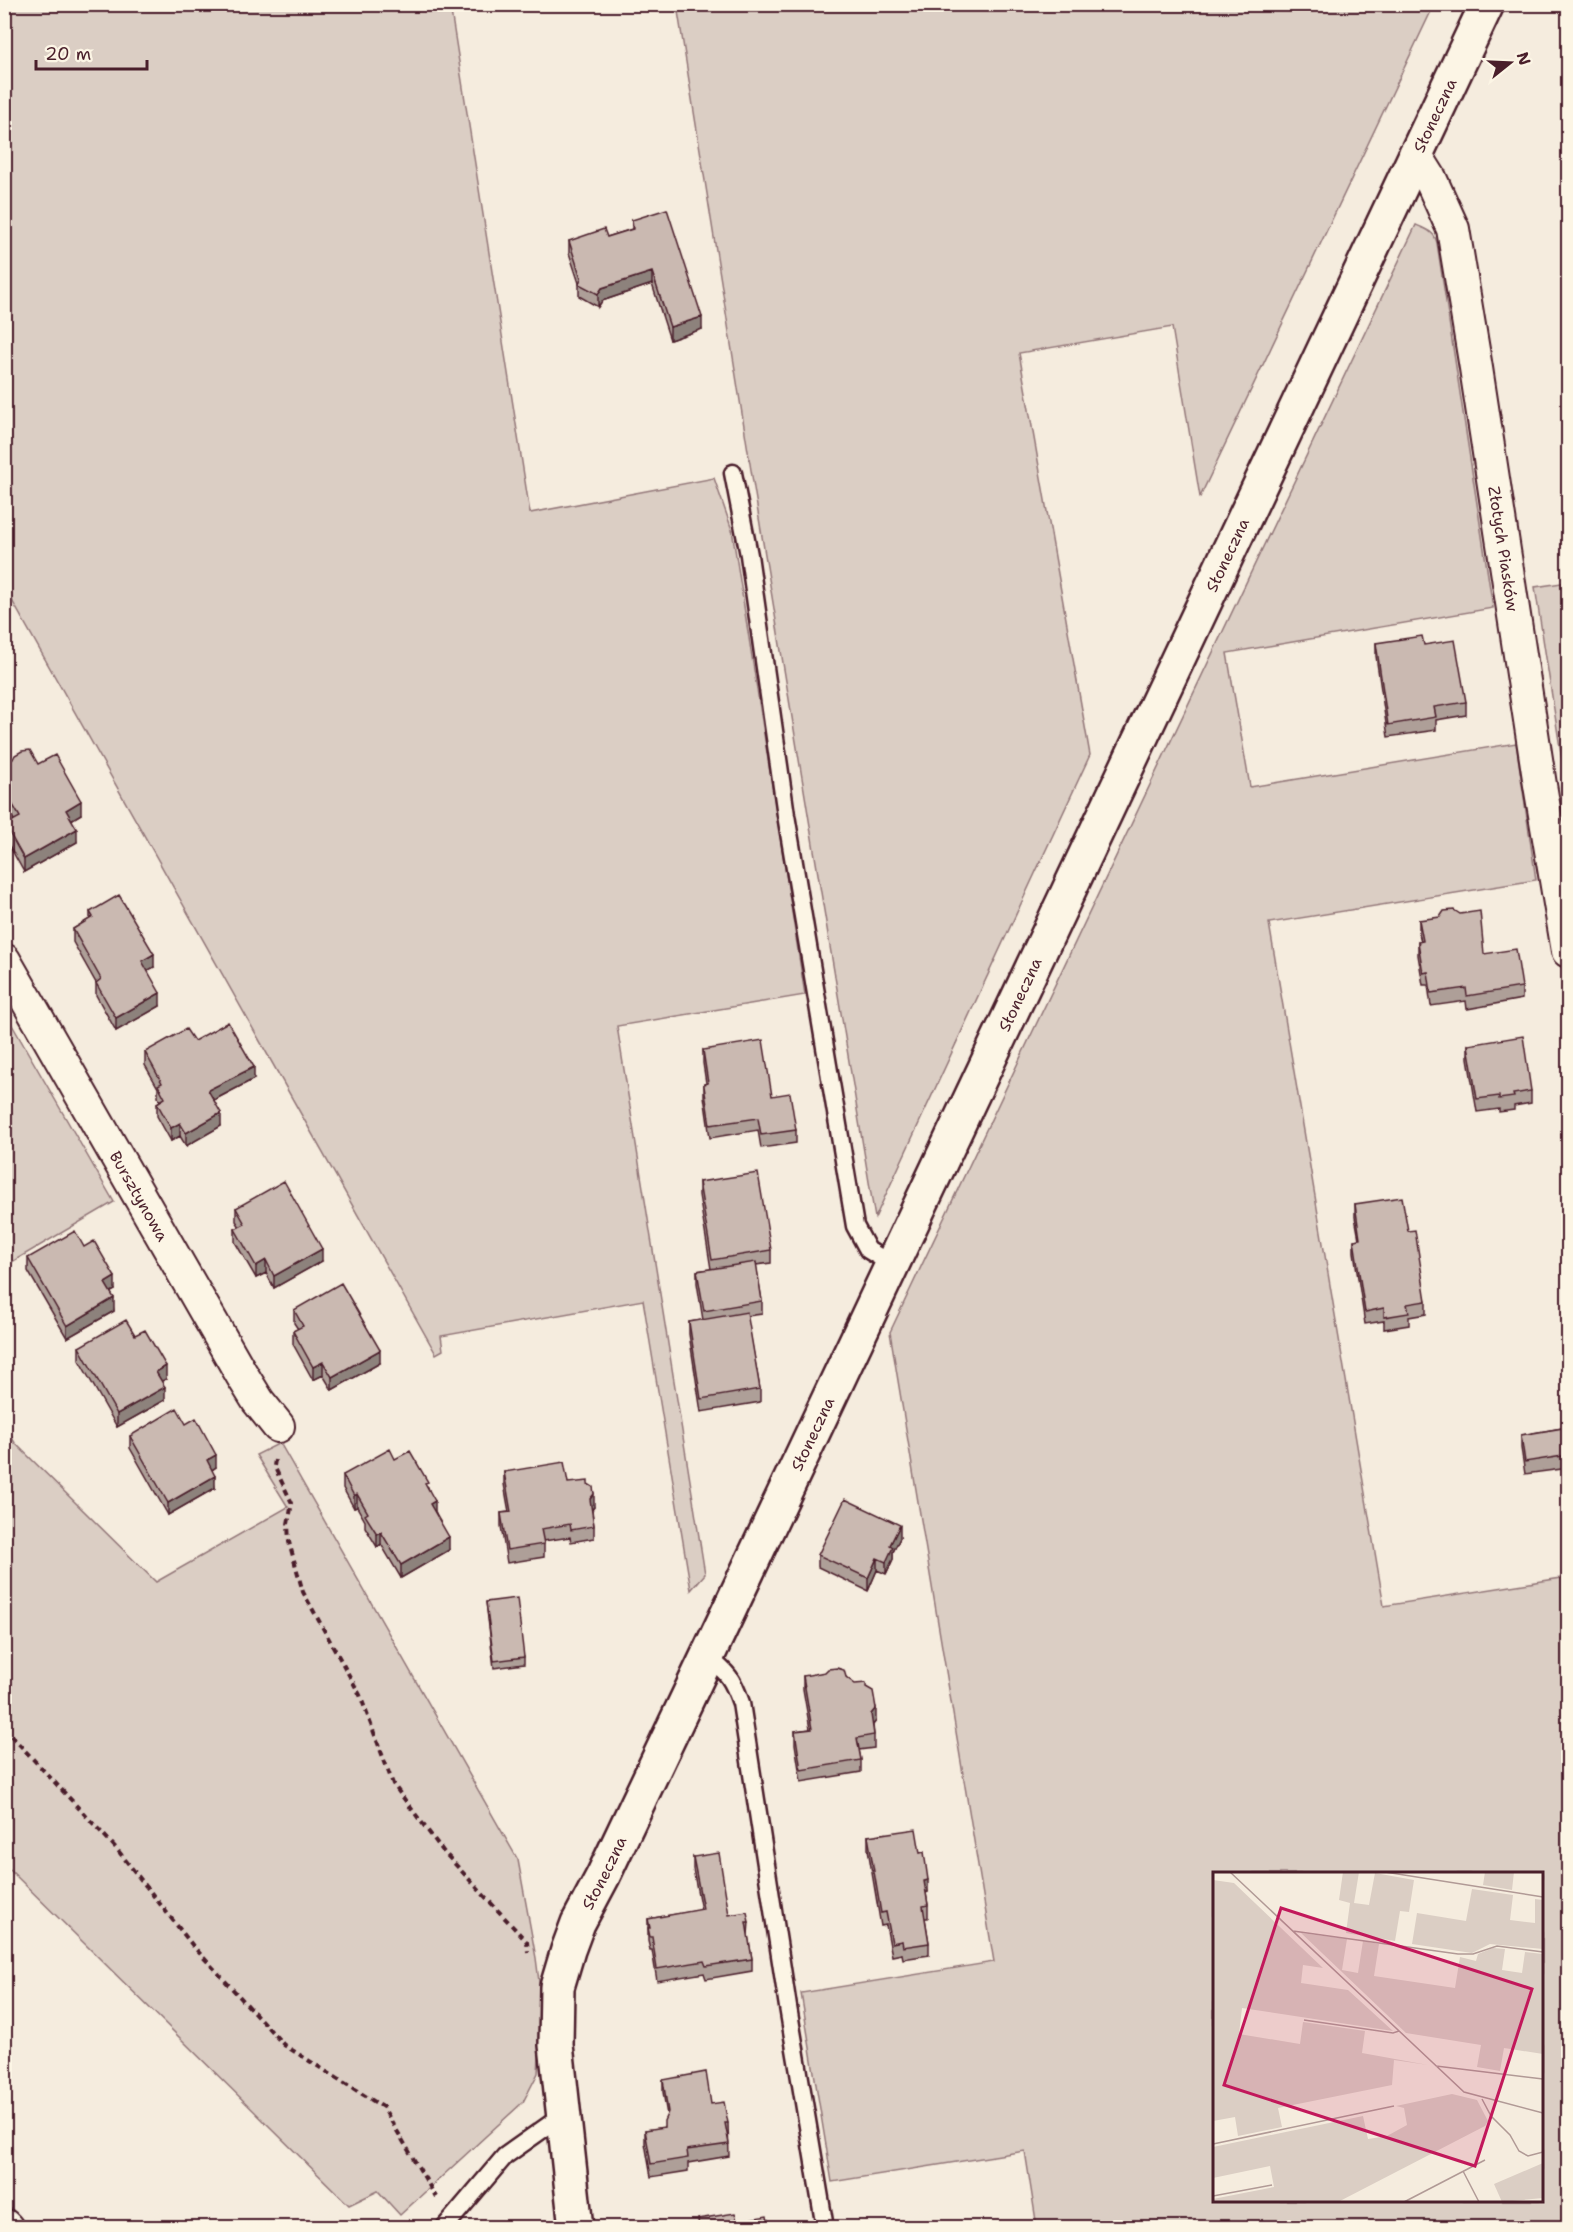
<svg xmlns="http://www.w3.org/2000/svg" width="1573" height="2232" font-family="'Shantell Sans',sans-serif">
<rect width="100%" height="100%" fill="#f5ecde"/>
<filter id="ink" filterUnits="userSpaceOnUse"><feTurbulence type="fractalNoise" baseFrequency=".0167" numOctaves="2"/><feDisplacementMap in="SourceGraphic" scale="12" xChannelSelector="R" yChannelSelector="G"/><feConvolveMatrix kernelMatrix="1 2 1 2 8 2 1 2 1" color-interpolation-filters="sRGB"/></filter>
<g filter="url(#ink)">
<path fill="#dbcec4" stroke="#927678" stroke-width="1.5" fill-rule="evenodd" d="M4,5H450L530,513L714,478L732,530L805,995L617,1026L705,1574L691,1590L643,1300L441,1336L443,1350L436,1354L5,588Z
M677,5H1434L1200,497L1172,327L1019,353L1090,755L875,1218L751,470Z
M1416,225C1426,229 1435,232 1437,243L1493,608L1227,653L1250,787L1516,743L1536,880L1269,923L1384,1606L1568,1577V2227H1037L1025,2151L832,2182L801,1993L994,1962L890,1332ZM1214,1874H1542V2200H1214Z
M1568,582V799L1535,587Z
M4,1011L114,1202L5,1266H4Z
M4,1424L15,1443L156,1582L288,1507L256,1455L280,1443L518,1860L536,1958L542,2005L538,2073L523,2102L400,2215L378,2191L349,2205L5,1865Z"/>
<g fill="none" stroke-linecap="round" stroke-linejoin="round">
<g stroke="#4a1f2b" stroke-width="21">
<path id="lane" d="M733,473L749,555L786,815L855,1226L868,1250L891,1264
M707,1657C728,1672 733,1680 741,1703L788,2007L825,2228
M444,2228L505,2156L563,2115"/>
</g>
<g stroke="#4a1f2b" stroke-width="36">
<g id="street">
<path id="s1" d="M1415,154L1430,178L1453,229L1476,368L1540,785L1568,951"/>
<path id="s2" d="M4,960L242,1375L258,1401L278,1426"/>
<path d="M4,2225L7,2228"/>
</g>
</g>
<g stroke="#4a1f2b" stroke-width="38">
<g id="secondary">
<path id="s3" d="M576,2228L556,2045L557,1987L568,1950L578,1923L603,1876L707,1657L1487,4"/>
</g>
</g>
<path stroke="#4a1f2b" stroke-width="4" stroke-dasharray="6 4.5" stroke-linecap="butt" d="M275,1460L274,1466L292,1503L288,1524L289,1542L303,1592L360,1695L393,1784L443,1851L527,1942L528,1952
M4,1728L116,1848L193,1946L284,2045L383,2107L436,2197"/>
<use href="#lane" stroke="#fcf5e5" stroke-width="16"/>
<use href="#street" stroke="#fcf5e5" stroke-width="32"/>
<use href="#secondary" stroke="#fcf5e5" stroke-width="33"/>
</g>
<path fill="#ae9f98" stroke="#4a1f2b" stroke-width="1.5" d="M632,220L702,329L670,340L652,284L602,301L598,307L579,296V283L569,253V241L607,237L632,229Z
M1376,643L1424,645L1466,702V715L1436,720V730L1388,737L1376,656Z
M4,764H38L81,814L71,820L77,842L24,872L5,838V825L14,820L4,803Z
M90,912L154,967L147,970L160,1006L116,1031L96,995V983L73,942V929L90,919Z
M1419,920L1484,954L1522,987V999L1467,1009L1466,1001L1431,1006L1428,985H1423L1418,955V942H1421L1419,933Z
M194,1041L254,1079L214,1100L221,1126L186,1146L180,1136L171,1141L157,1116V1103L160,1101L158,1097V1088L145,1065V1052Z
M1468,1045L1531,1091V1103L1514,1106V1110L1499,1112V1109L1477,1112L1468,1058Z
M703,1050L772,1096L796,1130V1143L761,1148L758,1130L710,1138L704,1096V1084L706,1083L703,1063Z
M699,1182L771,1250V1263L756,1265L762,1301V1314L747,1316L760,1389V1402L701,1412L689,1334V1322L703,1320L697,1283V1271L711,1269L699,1195Z
M1355,1204L1408,1231L1426,1301V1314L1409,1317V1325L1384,1329V1321L1365,1324L1354,1252V1240L1359,1239L1355,1217Z
M236,1208L322,1261L274,1288L266,1273L256,1278L235,1242V1229L240,1227L236,1221Z
M84,1247L115,1290L111,1292L114,1311L67,1338L28,1271V1258Z
M294,1310L380,1363L332,1390L323,1375L313,1380L293,1344V1331L298,1329L294,1323Z
M135,1335L166,1379L161,1381L165,1400L117,1427L79,1360V1347Z
M186,1424L216,1467L212,1470L215,1488L168,1515L130,1448V1436Z
M1569,1427V1468L1525,1474L1521,1448V1435Z
M395,1459L428,1487L435,1512L449,1550L401,1578L381,1544L377,1547L365,1527V1521L357,1507L354,1508L343,1488V1475Z
M504,1472L568,1483L594,1507L592,1510L594,1526V1538L571,1542L570,1537L544,1541V1557L507,1563L501,1526V1513L509,1512L504,1484Z
M900,1538L893,1552V1559L886,1574L877,1570L868,1591L818,1567V1555Z
M486,1602L524,1657V1664L494,1668Z
M803,1676L846,1677L876,1721L873,1725L874,1735V1748L859,1750L861,1760V1772L801,1782L795,1744V1731L810,1729L803,1689Z
M868,1836L920,1853L928,1892L926,1893L928,1905V1918H925L929,1943V1955L903,1959L902,1954L892,1956L886,1925L881,1926L868,1849Z
M693,1857L729,1915L749,1922L748,1935L752,1959V1971L706,1979L704,1973L657,1981L652,1950H650L648,1941V1919L701,1910L693,1869Z
M663,2080L711,2104L728,2123L729,2156L688,2163V2171L651,2177L645,2143V2130L664,2128L667,2115L663,2092Z"/>
<path fill="#8d827c" stroke="#4a1f2b" stroke-width="1.5" d="M652,272V284L602,301L598,307V294L602,288Z
M702,317V329L670,340V327Z
M81,801V814L66,823V810Z
M77,829V842L24,872V859Z
M154,954V967L142,974V961Z
M160,993V1006L116,1031V1018Z
M254,1067V1079L208,1103V1090Z
M221,1113V1126L186,1146V1133Z
M180,1123V1136L171,1141V1128Z
M322,1249V1261L274,1288V1276Z
M266,1260V1273L256,1278V1266Z
M115,1277V1290L105,1295V1283Z
M114,1298V1311L67,1338V1326Z
M380,1350V1363L332,1390V1377Z
M323,1362V1375L313,1380V1367Z
M166,1366V1379L156,1384V1372Z
M165,1387V1400L117,1427V1414Z
M216,1455V1467L207,1473V1460Z
M215,1476V1488L168,1515V1503Z
M357,1494V1507L354,1508V1496Z
M594,1494V1507L590,1511V1499Z
M435,1501V1514L430,1504Z
M900,1525V1538L893,1552V1559L886,1574V1562L890,1545Z
M381,1532V1544L377,1547V1534Z
M449,1537V1550L401,1578V1565Z
M877,1558V1570L868,1591V1578Z
M876,1708V1721L871,1727V1714Z
M928,1880V1892L924,1893V1881Z"/>
<path fill="#cab9b1" stroke="#4a1f2b" stroke-width="1.5" d="M667,209L702,317L670,327L652,272L602,288L598,294L579,284L581,278L569,241L604,229L607,237L633,229L632,220Z
M1422,636L1424,645L1455,640L1466,702L1434,707L1436,717L1388,725L1376,643Z
M30,750L38,764L55,755L81,801L66,810L77,829L24,859L5,825L20,817L4,790V764L13,759L15,755L22,751Z
M119,895L154,954L142,961L160,993L116,1018L96,983L101,979L73,929L93,917L90,912Z
M1454,910L1460,914L1480,911L1484,954L1516,949L1522,987L1467,996L1466,988L1431,993L1428,972L1423,973L1418,942L1423,941L1419,920L1440,917L1444,911Z
M228,1022L254,1067L208,1090L221,1113L186,1133L180,1123L171,1128L157,1103L165,1098L158,1085L162,1083L145,1052L186,1029L194,1041Z
M1523,1036L1531,1091L1513,1094L1514,1097L1499,1099V1096L1477,1099L1468,1045Z
M763,1040L772,1096L790,1093L796,1130L761,1135L758,1118L710,1125L704,1086V1084L708,1083L703,1050Z
M758,1173L771,1250L712,1260L699,1182Z
M284,1181L322,1249L274,1276L266,1260L256,1266L235,1229L245,1224L236,1208Z
M1402,1197L1408,1231L1415,1230L1426,1301L1407,1304L1409,1313L1384,1317V1308L1365,1312L1354,1240L1360,1239L1355,1204Z
M75,1231L84,1247L94,1241L115,1277L105,1283L114,1298L67,1326L28,1258Z
M756,1262L762,1301L704,1311L697,1271Z
M341,1283L380,1350L332,1377L323,1362L313,1367L293,1331L303,1326L294,1310Z
M747,1312L760,1389L701,1399L689,1322Z
M126,1320L135,1335L145,1330L166,1366L156,1372L165,1387L117,1414L79,1347Z
M177,1408L186,1424L196,1418L216,1455L207,1460L215,1476L168,1503L130,1436Z
M1569,1427V1455L1525,1462L1521,1435Z
M390,1449L395,1459L410,1451L428,1482L425,1483L435,1501L430,1504L449,1537L401,1565L381,1532L377,1534L365,1515L368,1513L357,1494L354,1496L343,1475Z
M564,1462L568,1483L588,1481V1484L593,1487L594,1494L590,1499L594,1526L571,1530L570,1524L541,1529L544,1544L507,1550L501,1513L511,1512L504,1472Z
M845,1499L900,1525L890,1545L893,1547L886,1562L877,1558L868,1578L818,1555Z
M517,1598L524,1657L494,1661L486,1602Z
M837,1668L844,1670L846,1677L855,1684L866,1683V1687L873,1691L876,1708L871,1714L874,1735L857,1738L861,1760L801,1770L795,1731L812,1729L803,1676L825,1672L828,1669Z
M916,1829L920,1853L924,1852L928,1880L924,1881L928,1905L923,1906L929,1943L903,1947L902,1941L892,1943L886,1912L881,1913L868,1836Z
M719,1853L729,1915L747,1912L749,1922H746L752,1959L706,1966L704,1961L657,1969L652,1937H650L648,1928H650L648,1919L703,1909L693,1857Z
M706,2072L711,2104L724,2102L728,2123H725L729,2144L687,2150L688,2158L651,2164L645,2130L664,2127V2121L668,2112L663,2080Z
M735,2213L737,2221L767,2216L769,2228H699L698,2219Z
M940,2222L941,2228H905Z"/>
</g>
<g text-anchor="middle" stroke-width="6" stroke-linejoin="round" paint-order="stroke">
<g font-size="16" fill="#4a1f2b" stroke="#fcf5e5">
<text dy="6" stroke="none"><textPath href="#s3" startOffset="2310">Słoneczna</textPath></text>
<text dy="6" stroke="none"><textPath href="#s1" startOffset="408">Złotych Piasków</textPath></text>
<text dy="6" stroke="none"><textPath href="#s3" startOffset="1824">Słoneczna</textPath></text>
<text dy="6" stroke="none"><textPath href="#s3" startOffset="1338">Słoneczna</textPath></text>
<text dy="6" stroke="none"><textPath href="#s2" startOffset="272">Bursztynowa</textPath></text>
<text dy="6" stroke="none"><textPath href="#s3" startOffset="852">Słoneczna</textPath></text>
<text dy="6" stroke="none"><textPath href="#s3" startOffset="366">Słoneczna</textPath></text>
</g>
</g>
<g transform="translate(1213 1872)">
<rect width="330" height="330" fill="#f5ecde"/>
<path d="M130,0H146L141,31L156,33L162,1L201,8L196,40L187,39L182,69L133,61L137,31L126,28ZM272,0H301L299,18L270,13ZM0,8L21,11L110,96L90,93L88,111L135,118L180,159L29,136L26,162L87,172L90,150L152,159L149,181L215,193L181,188L179,213L65,236L69,255L25,264L22,245L0,249ZM259,17L300,23L297,48L322,51V27L330,28V77L277,72L259,81L199,72L204,41L253,49ZM88,61L134,67L129,98L145,101L150,69L166,72L161,104L242,116L247,85L263,89L265,82L280,76L292,77L289,98L309,101L312,80L330,82V182L291,176L287,199L264,195L268,173L193,161ZM239,222L264,228L275,249L272,254L125,330H0V327L61,315L57,294L0,306V275L150,244L155,267L174,264L194,253L191,236L183,234ZM330,291V326L289,330L281,312Z" fill="#dbcec4"/>
<path fill="none" stroke="#b19a96" stroke-width="1.5" d="M17,0L251,220L330,241M172,0L330,25M80,59L245,82H260L284,74L330,80M91,148L180,161L186,159M223,194L330,207M269,227L278,244L297,263L306,279L315,284L330,280M0,272L181,234M250,299L266,330M0,324L59,313M191,330L272,288"/>
<path fill="#c2185b" fill-opacity="0.15" stroke="#c2185b" stroke-width="3" d="M68,36L319,117L262,294L11,213Z"/>
<rect width="330" height="330" fill="none" stroke="#4a1f2b" stroke-width="3"/>
</g>
<rect width="1573" height="2232" fill="none" stroke="#fcf5e5" stroke-width="24"/>
<rect x="12" y="12" width="1549" height="2208" fill="none" stroke="#4a1f2b" stroke-width="2" filter="url(#ink)"/>
<g transform="translate(1510 63) rotate(72)" stroke="#fcf5e5" stroke-width="4.5" paint-order="stroke">
<path d="M0-4.5L10 22L0 15L-10 22Z" fill="#4a1f2b"/>
<text y="-9" font-size="16" font-weight="bold" text-anchor="middle" fill="#4a1f2b">N</text>
</g>
<path d="M36 60v9h111v-9" fill="none" stroke="#4a1f2b" stroke-width="3"/>
<text x="45" y="60" font-size="18" fill="#4a1f2b" stroke="#fcf5e5" stroke-width="4.5" paint-order="stroke">20 m</text>
</svg>
